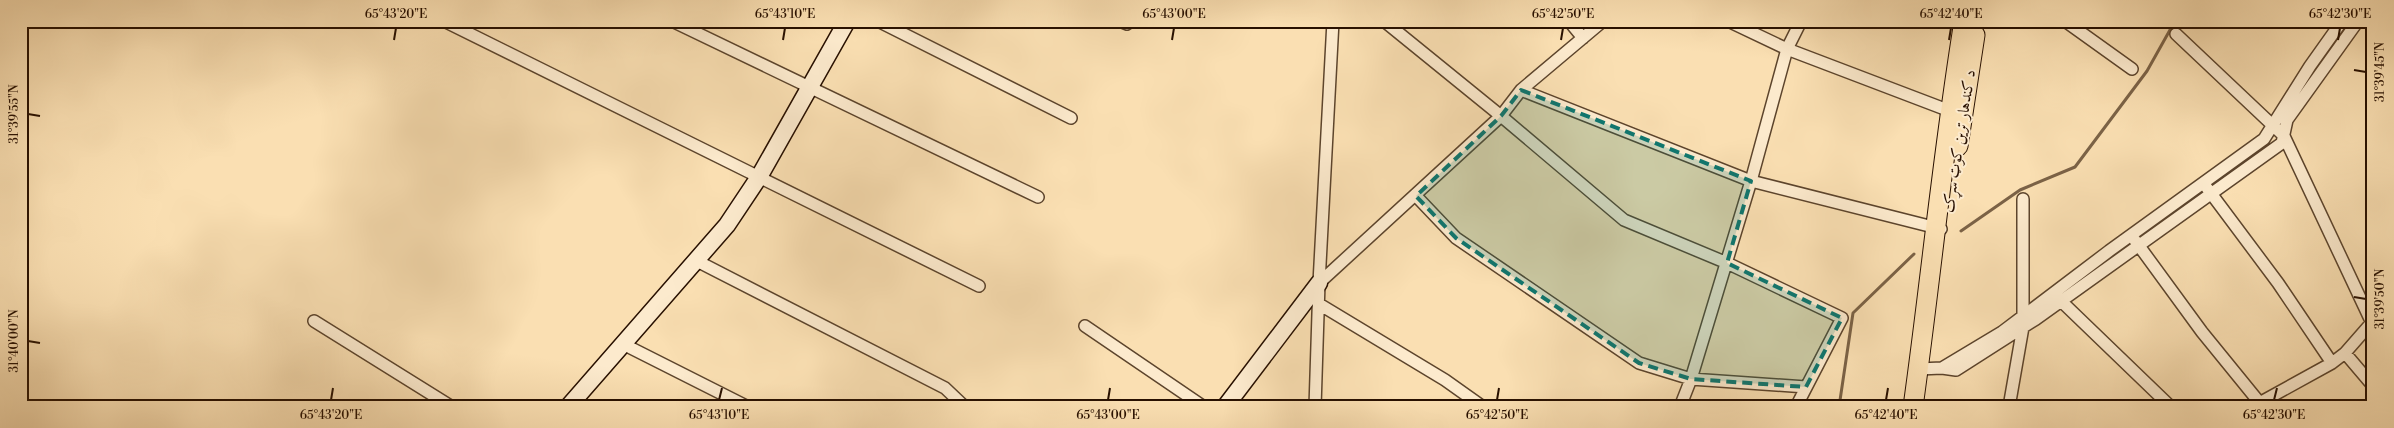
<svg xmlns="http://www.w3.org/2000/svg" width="2394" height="428" font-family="'Libre Bodoni',Amiri,serif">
<rect width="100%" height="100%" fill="#fadfb2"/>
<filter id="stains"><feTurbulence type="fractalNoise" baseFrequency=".004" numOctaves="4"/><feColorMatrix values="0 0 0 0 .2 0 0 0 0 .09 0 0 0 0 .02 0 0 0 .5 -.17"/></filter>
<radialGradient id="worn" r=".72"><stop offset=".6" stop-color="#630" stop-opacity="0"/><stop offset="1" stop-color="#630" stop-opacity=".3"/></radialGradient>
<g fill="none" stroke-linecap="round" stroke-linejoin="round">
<path stroke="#7b6246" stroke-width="3" d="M1961,231L2020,190L2075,167L2147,71L2175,21
M1839,407L1853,313L1914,254"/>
<g stroke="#5c442c" stroke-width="14">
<path id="street" d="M444,21L979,286
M672,21L1038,197
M878,21L1071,118
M1120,21L1127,24
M1384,21L1501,116L1624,220L1727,263L1842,318L1796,407
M1569,21L1583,38
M1728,21L1787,49L1950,111
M2065,21L2132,69
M2176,34L2284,136L2371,321
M1521,90L1751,181L1941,229
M2207,188L2278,283L2332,363
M1416,196L1456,238L1639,363L1691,379L1806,387
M2134,239L2202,332L2259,402
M695,260L945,388L965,407
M1319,283L1501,116L1521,90L1603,21
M2061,301L2171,407
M1319,304L1445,380L1483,407
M314,321L452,407
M1085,326L1204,407
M623,344L748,407
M2345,353L2373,386
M1942,368L2002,332L2109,251L2264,139L2310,66L2342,21
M1919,369L1942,368L1956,370L2036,319L2282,143L2287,120L2358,21
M2254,406L2332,363L2345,353L2373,321
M1315,407L1319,283L1333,21
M1680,407L1691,379L1751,181L1787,49L1801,21
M2009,407L2023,327V199"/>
</g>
<g stroke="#281000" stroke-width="19">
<path id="secondary" d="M568,407L727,225L759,177L847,21
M1225,407L1319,283"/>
</g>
<g stroke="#281000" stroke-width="21">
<path id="primary" d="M1958,146L1975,35
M1913,407C1931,278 1943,149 1964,21"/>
</g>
<use href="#street" stroke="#fceacd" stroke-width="11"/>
<use href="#secondary" stroke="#fceacd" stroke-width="16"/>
<use href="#primary" stroke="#fadfb2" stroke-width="19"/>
</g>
<path fill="#0f766e" fill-opacity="0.2" stroke="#0f766e" stroke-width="4" stroke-dasharray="10 6" stroke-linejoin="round" d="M1521,90L1751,181L1727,263L1842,318L1806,387L1691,379L1639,363L1456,238L1416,196L1501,116Z"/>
<path fill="none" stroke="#281000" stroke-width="2" d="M394,40L396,28M783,40L785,28M1172,40L1174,28M1561,40L1563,28M1949,40L1951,28M2338,40L2340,28M2354,70L2366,72M28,114L40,116M2354,297L2366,299M28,341L40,343M331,400L333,388M719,400L722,388M1108,400L1110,388M1497,400L1499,388M1886,400L1888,388M2274,400L2277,388"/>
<g text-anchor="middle" stroke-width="4" stroke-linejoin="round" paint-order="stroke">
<g font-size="16" fill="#281000" stroke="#fceacd">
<text transform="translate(1958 141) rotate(-81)" y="6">د کندهار ترين کوټ سړک</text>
</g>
</g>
<rect width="2394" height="428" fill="none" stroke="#fadfb2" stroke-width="55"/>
<rect x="28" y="28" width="2338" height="372" fill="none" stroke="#281000" stroke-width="2"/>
<g font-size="12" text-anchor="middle" fill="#281000">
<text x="396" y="18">65°43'20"E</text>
<text x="785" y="18">65°43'10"E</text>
<text x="1174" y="18">65°43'00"E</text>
<text x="1563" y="18">65°42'50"E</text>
<text x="1951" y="18">65°42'40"E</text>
<text x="2340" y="18">65°42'30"E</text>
<text transform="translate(2380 72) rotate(-90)" y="4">31°39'45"N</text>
<text transform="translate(14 114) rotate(-90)" y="4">31°39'55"N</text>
<text transform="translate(2380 299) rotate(-90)" y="4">31°39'50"N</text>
<text transform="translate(14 341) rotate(-90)" y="4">31°40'00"N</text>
<text x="331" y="419">65°43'20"E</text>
<text x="719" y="419">65°43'10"E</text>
<text x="1108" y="419">65°43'00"E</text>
<text x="1497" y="419">65°42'50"E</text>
<text x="1886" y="419">65°42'40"E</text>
<text x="2274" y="419">65°42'30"E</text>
</g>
<rect width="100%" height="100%" filter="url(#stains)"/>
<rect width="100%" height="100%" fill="url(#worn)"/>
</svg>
